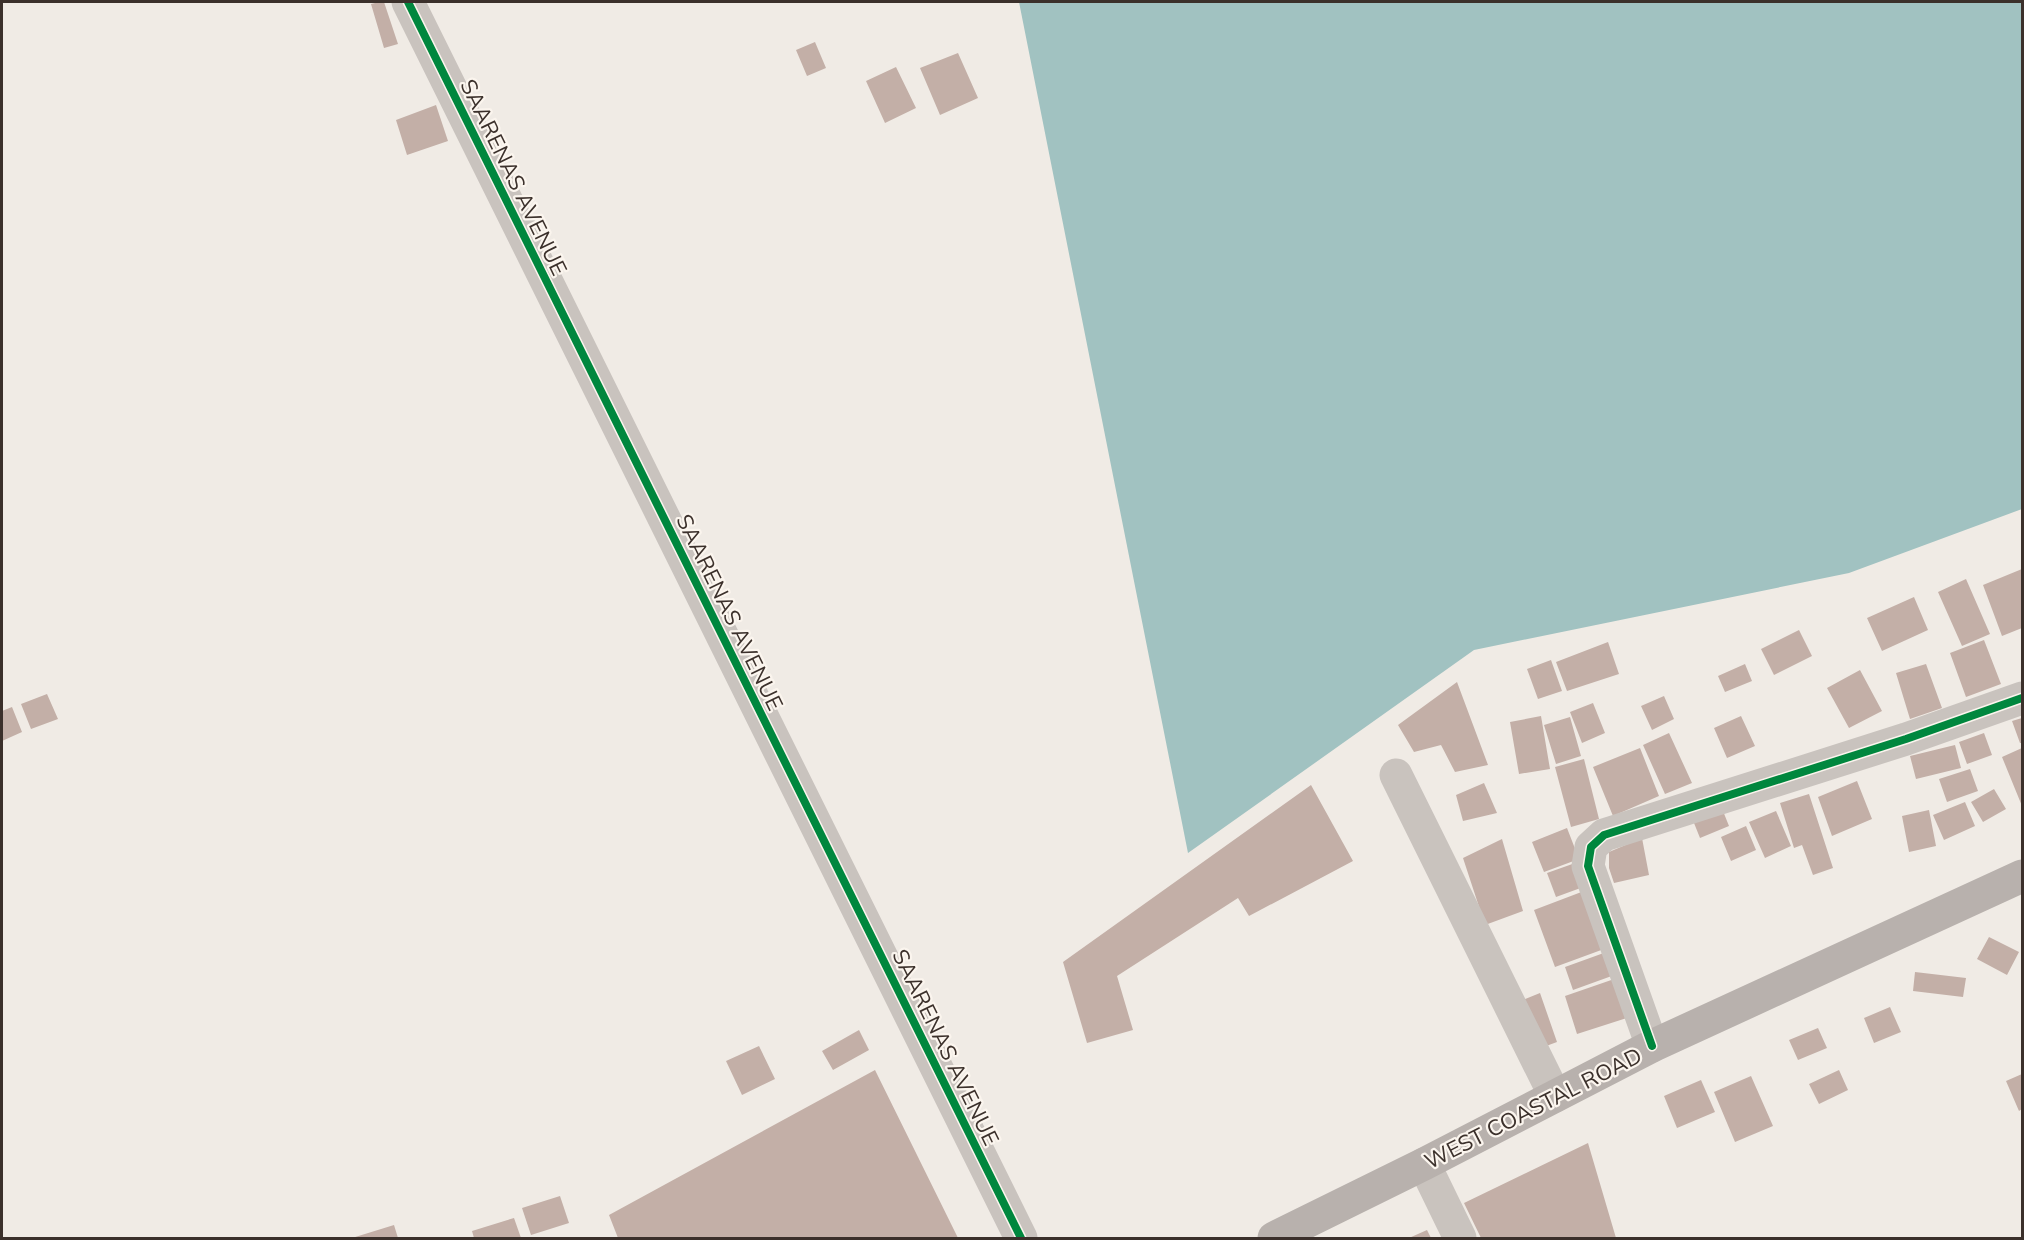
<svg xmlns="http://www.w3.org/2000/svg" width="2024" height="1240" font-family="Mulish,sans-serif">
<rect width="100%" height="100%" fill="#f0ebe5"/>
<path fill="#a1c2c1" d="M1019,2H2022V509L1849,573L1474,650L1188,853Z"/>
<path fill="#c3afa7" d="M379,2H384L398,44L384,48L371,4Z
M815,42L826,68L807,76L796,50Z
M958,53L978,98L940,115L920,68Z
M896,67L916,108L885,123L866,81Z
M436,105L448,141L407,155L396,120Z
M2022,569V628L2002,636L1983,585Z
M1966,579L1990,634L1962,646L1938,592Z
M1914,597L1928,630L1882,651L1867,618Z
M1799,630L1812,656L1774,675L1761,649Z
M1984,640L2001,684L1966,697L1950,653Z
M1608,642L1619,674L1567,691L1556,662Z
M1551,660L1562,691L1538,699L1527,669Z
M1745,664L1752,681L1725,692L1718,676Z
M1926,664L1942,708L1910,719L1896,673Z
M1860,670L1882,711L1849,728L1827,688Z
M1457,682L1488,765L1455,772L1441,745L1414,752L1398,725Z
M47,694L58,719L31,729L21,704Z
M1664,696L1674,719L1652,730L1641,706Z
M1593,703L1605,733L1582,743L1570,712Z
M12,707L22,732L2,741V711Z
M1541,716L1550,769L1519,774L1510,722Z
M1741,716L1755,746L1727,758L1714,728Z
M1570,717L1581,756L1556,764L1544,725Z
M2022,718V743H2020L2012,721Z
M1669,733L1692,783L1665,794L1643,745Z
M1984,733L1992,755L1967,764L1959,742Z
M1955,745L1961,768L1916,779L1910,756Z
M1640,748L1659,796L1613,816L1593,767Z
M2022,748V806L2002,757Z
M1584,759L1599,819L1571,827L1555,767Z
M1970,769L1978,791L1947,802L1939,779Z
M1857,781L1872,819L1832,836L1818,797Z
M1484,783L1497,813L1463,821L1456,795Z
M1311,785L1353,861L1249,916L1238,898L1117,976L1133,1030L1087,1043L1063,962Z
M1994,789L2006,809L1983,822L1971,802Z
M1809,794L1833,868L1813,875L1802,845L1794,848L1780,803Z
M1965,802L1975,826L1944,840L1933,815Z
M1721,806L1729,826L1700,838L1692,818Z
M1929,810L1936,846L1909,852L1902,816Z
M1776,811L1791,846L1765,858L1749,822Z
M1746,826L1756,850L1731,861L1721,837Z
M1567,828L1579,859L1544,872L1532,842Z
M1642,838L1649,875L1614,883L1609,868V852Z
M1502,839L1523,911L1485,925L1463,858Z
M1578,862L1586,886L1556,897L1547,873Z
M1584,891L1604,949L1555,967L1534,910Z
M1989,937L2019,952L2007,975L1977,959Z
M1612,950L1620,973L1573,990L1565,967Z
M1915,972L1966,978L1963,997L1913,991Z
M1620,977L1633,1016L1577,1034L1565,996Z
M1540,993L1557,1042L1538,1049L1523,1000Z
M1890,1007L1901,1032L1874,1043L1864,1018Z
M1818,1028L1827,1048L1798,1060L1789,1040Z
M859,1030L869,1050L833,1070L822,1051Z
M759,1046L775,1079L742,1095L726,1061Z
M875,1070L958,1238H618L609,1215Z
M1839,1070L1848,1090L1819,1104L1809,1084Z
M2022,1074V1109L2019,1111L2006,1081Z
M1751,1076L1773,1126L1735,1142L1714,1092Z
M1701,1080L1715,1112L1677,1128L1664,1096Z
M1588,1143L1616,1238H1481L1464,1203Z
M560,1196L569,1223L531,1235L522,1208Z
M514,1218L521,1238H474L472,1231Z
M394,1225L398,1238H352Z
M1427,1230L1431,1238H1409Z"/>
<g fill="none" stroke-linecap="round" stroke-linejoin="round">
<path stroke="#c9c3be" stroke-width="33" d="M408,2L1021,1238
M1396,775L1555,1096
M1652,1046L1588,866L1591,847L1604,835L1906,739L2022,698
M1424,1164L1460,1238"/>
<path stroke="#b8b1ad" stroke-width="33" d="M1274,1238L1424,1164L1652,1046L2022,876"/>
<g stroke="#fbf5ee" stroke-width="11">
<path id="cycleway" d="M408,2L1021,1238
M1652,1046L1588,866L1591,847L1604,835L1906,739L2022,698"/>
</g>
<use href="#cycleway" stroke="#00873e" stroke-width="8"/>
</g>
<g text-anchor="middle" stroke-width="4.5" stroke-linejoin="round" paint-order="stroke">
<g font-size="22" fill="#3b302b" stroke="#fbf5ee">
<text transform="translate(514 177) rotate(64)" y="8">SAARENAS AVENUE</text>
<text transform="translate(730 612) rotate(64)" y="8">SAARENAS AVENUE</text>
<text transform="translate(946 1047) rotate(64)" y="8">SAARENAS AVENUE</text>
<text transform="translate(1533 1108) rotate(-27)" y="8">WEST COASTAL ROAD</text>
</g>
</g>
<rect width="2024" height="1240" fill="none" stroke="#3b302b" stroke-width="6"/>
</svg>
